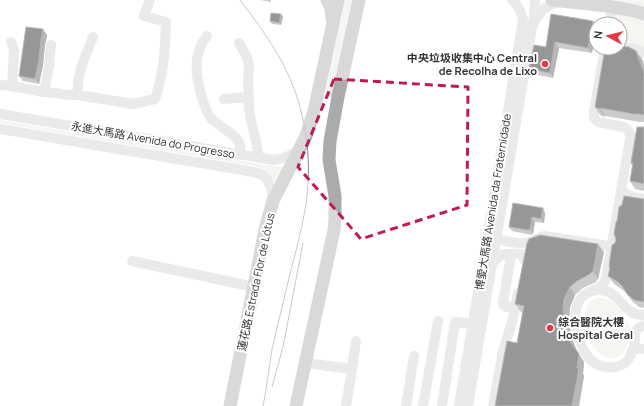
<svg xmlns="http://www.w3.org/2000/svg" width="644" height="406" font-family="Manrope,'Noto Sans SC',sans-serif">
<rect width="100%" height="100%" fill="#fff"/>
<path fill="#e6ecdf" d="M343,0H353L332,97L328,98L325,96V94Z
M616,0H644V9L608,1Z
M614,10L644,18V48L620,44V24H612Z
M0,120L195,152L265,165L286,167L277,183L266,171L254,166L0,123Z
M598,298C601,298 604,298 607,299C619,306 630,320 629,334C629,339 628,343 627,346C625,351 623,354 619,356C594,370 574,312 592,300C594,299 596,299 598,298Z"/>
<g fill="none" stroke-linecap="round" stroke-linejoin="round">
<path stroke="#d0d0d0" stroke-width="10" d="M607,6C613,11 611,17 609,24
M534,23C539,11 548,4 561,2
M207,36C192,54 196,78 202,98C204,104 207,113 211,118C218,126 237,134 240,145C241,148 240,151 241,154
M239,43C243,50 248,57 249,65C249,70 248,76 248,81C249,92 248,103 250,115C252,129 258,143 258,157
M620,47L636,49L644,53
M0,85L12,86L14,50L11,42
M12,86L44,92L49,66L51,45
M44,92C56,92 65,96 78,95C76,75 86,55 93,37
M78,95L133,104L155,99C164,73 165,50 166,22L144,16L150,0
M224,99L248,97
M0,114L274,160C284,158 292,156 299,149
M0,129L254,172C257,173 261,174 264,176C271,182 272,192 273,201
M622,189C626,197 635,197 644,199
M489,238C500,239 513,244 524,243C532,243 538,237 545,236L615,247
M132,261L245,285L254,288
M492,264C500,254 503,253 516,254
M593,290C599,288 604,285 606,278L630,139C631,134 629,130 624,127L598,122L594,118V112L605,48
M516,306C511,308 503,308 503,302L511,256L512,255C515,253 521,253 524,256V260
M644,315C639,315 634,314 630,311C619,303 616,292 601,290C595,289 591,291 586,294C566,306 577,349 593,362C600,367 609,368 616,367C620,366 624,364 627,361C631,357 635,344 635,338C635,333 633,337 635,333C637,328 640,327 644,325
M631,353C634,349 639,348 644,349
M305,363L352,369L346,406
M352,369L356,341
M406,406L414,356
M423,406L438,321
M442,406L455,322L473,324
M459,406L487,238L523,20C521,12 519,6 512,0
M468,406L534,16L535,0
M493,406L503,351L513,319L518,293"/>
<path stroke="#ababab" stroke-width="13" d="M327,0L331,8L332,19
M552,0L607,6L635,11L644,14
M230,406L266,225L273,201L306,136L314,111L338,0
M296,406L334,230L335,219V196L329,160L330,141L338,97L359,0"/>
<path stroke="#888" stroke-width="1" d="M240,0C255,19 269,39 281,60C305,104 313,155 306,204C301,236 291,267 284,299C280,315 276,332 272,349C269,368 267,387 263,406
M272,387L283,347L303,243"/>
</g>
<path fill="#8c8c8c" d="M260,0H271V2Z
M281,14L283,17L281,25L272,24L270,21Z
M593,21L596,26V28L592,53L559,48L553,78L533,74L529,69L546,47Z
M47,35L46,41L45,44L43,65L39,84L23,81L19,76Z
M642,59L644,65V122H640L605,116V117L600,115L595,107Z
M644,127V191L635,189L630,181L632,166L631,163Z
M644,199V308L639,307L633,302L626,293L623,290L614,284L608,276L615,243Z
M513,203L545,213L544,223L535,222L533,234L531,235L512,231L509,227Z
M604,252L598,279L596,282L583,288L575,295L570,307L569,318L570,328L572,339L577,351L584,362L583,374L584,376L579,406H495L517,343L523,313L521,312L515,304Z"/>
<path fill="#5f5f5f" d="M281,14L283,17L281,25L279,23Z
M593,21L596,26V28L592,53L588,48Z
M43,29L47,35L46,41L45,44L43,65L39,84L35,79L41,39Z
M555,42L559,48L553,78L550,73Z
M636,51L642,59L644,65V74Z
M600,108L605,116V117L599,109Z
M543,208L545,213L544,223L541,219Z
M532,217L535,222L533,234L530,230Z
M598,244L604,252L598,279L593,271Z
M570,287L575,295L570,307L569,318L570,328L572,339L577,351L584,362L583,374L584,376L579,406H572L577,368L571,343L567,332L564,320L563,310L564,299Z"/>
<path fill="#1a1a1a" stroke="#5f5f5f" d="M271,13L281,14L279,23L270,21Z
M551,14L593,21L588,48L555,42L550,73L529,69L534,45L546,47Z
M26,27L43,29L42,35L41,39L39,60L35,79L19,76Z
M620,46L629,47L636,51L643,70L644,74V115L639,114H634L600,108L599,109L595,107L605,48H620Z
M637,127H644V184L630,181L633,163H631Z
M624,196L644,199V302L634,300L627,294L622,286L618,282L608,276L610,268L609,266L612,245L615,243L616,240L615,236L614,234L616,222L617,221L619,207L622,205Z
M513,203L543,208L541,219L532,217L530,230H528L509,227Z
M540,235L598,244L593,271L590,274L577,281L570,287L564,299L563,310L564,320L567,332L571,343L579,354L577,368H579L572,406H495L507,341L517,343L524,306L515,304L527,243L529,239Z"/>
<path d="M0 0H644V406H0ZM334,79L468,87L467,205L361,239L298,167Z" fill="#fff" fill-opacity=".55" fill-rule="evenodd"/>
<path fill="none" stroke="#c2185b" stroke-width="3" stroke-dasharray="8 5" stroke-linejoin="round" d="M334,79L468,87L467,205L361,239L298,167Z"/>
<g fill="#e63946" stroke="#fff" stroke-width="1.5">
<circle cx="545" cy="64" r="4"/>
<circle cx="550" cy="328" r="4"/>
</g>
<g text-anchor="middle" stroke-width="4" stroke-linejoin="round" paint-order="stroke">
<g font-size="11" font-weight="bold" fill="#333" stroke="#fff" text-anchor="end">
<text x="537" y="62">中央垃圾收集中心 Central<tspan x="537" dy="13">de Recolha de Lixo</tspan></text>
<text x="558" y="326" text-anchor="start">綜合醫院大樓<tspan x="558" dy="13">Hospital Geral</tspan></text>
</g>
<g font-size="11" fill="#333" stroke="#fff">
<text transform="translate(153 140) rotate(10)" y="4">永進大馬路 Avenida do Progresso</text>
<text transform="translate(493 202) rotate(-81)" y="4">博愛大馬路 Avenida da Fraternidade</text>
<text transform="translate(256 282) rotate(-78)" y="4">蓮花路 Estrada Flor de Lótus</text>
</g>
</g>
<g transform="translate(608 36) rotate(277)"><circle r="19" fill="#ffffff" stroke="#adadad"/>
<path d="M0-3L7 15L0 10L-7 15Z" fill="#e63946"/>
<text y="-6" font-size="11" font-weight="bold" text-anchor="middle" fill="#333333">N</text>
</g>
</svg>
